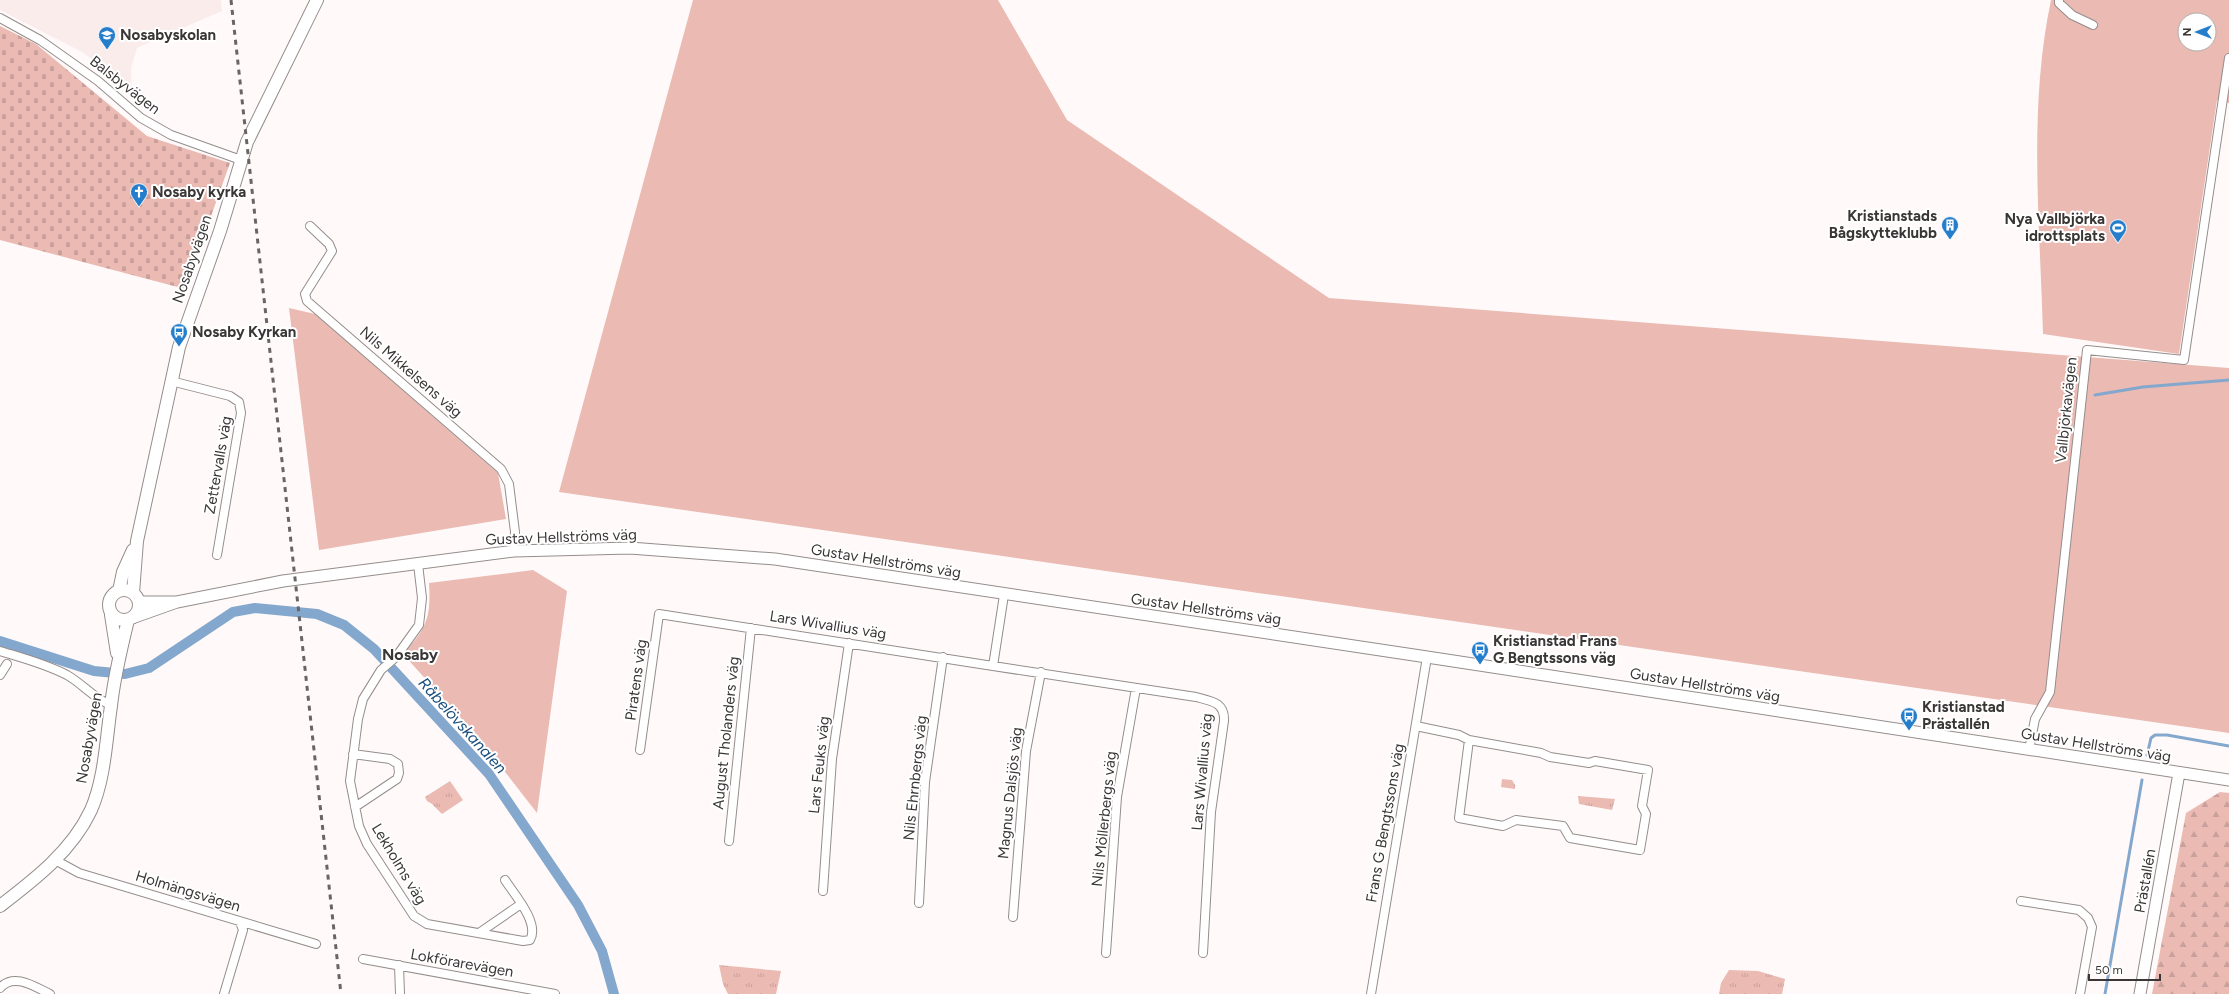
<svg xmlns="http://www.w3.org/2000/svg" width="2229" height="994" font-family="Figtree,sans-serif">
<defs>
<pattern id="forest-firs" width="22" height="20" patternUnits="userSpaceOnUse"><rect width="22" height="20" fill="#eabab3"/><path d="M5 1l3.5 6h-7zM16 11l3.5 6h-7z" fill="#c9a09b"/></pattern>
<pattern id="cemetery-stones" width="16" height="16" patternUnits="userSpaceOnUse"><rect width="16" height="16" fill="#eabab3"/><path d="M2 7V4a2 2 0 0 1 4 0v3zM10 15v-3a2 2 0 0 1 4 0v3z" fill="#c9a09b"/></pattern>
<pattern id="park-tufts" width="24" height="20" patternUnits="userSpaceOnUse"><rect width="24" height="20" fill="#eabab3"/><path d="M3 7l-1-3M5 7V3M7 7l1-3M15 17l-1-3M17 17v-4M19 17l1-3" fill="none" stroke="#c9a09b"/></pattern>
</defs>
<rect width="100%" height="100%" fill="#fffaf9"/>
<path fill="#faecea" d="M0,0H221L222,11L137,48L131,68L132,98L101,66L82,52L0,10Z"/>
<path fill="#eabab3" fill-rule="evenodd" d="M693,0H998L1067,120L1329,298L2229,368V733L559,492Z
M2051,0H2229V103L2217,100L2179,354L2043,334C2040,223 2028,109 2051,0ZM2185,20H2209V44H2185Z
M289,308L315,314L498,473L506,519L319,550Z
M533,570L567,591L537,813L477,736L403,654C427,628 431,618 429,583Z"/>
<path fill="url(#forest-firs)" d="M2220,792L2229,793V994H2152L2186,813Z"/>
<path fill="url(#cemetery-stones)" d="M0,26L36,44L147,136L230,163L185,289L0,240Z"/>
<path fill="url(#park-tufts)" d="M1502,779L1512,780L1515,785V789L1501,787Z
M450,781L463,800L442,814L432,804L427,801L425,797Z
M1578,796L1615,799L1612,810L1579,804Z
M719,965L781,971L776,994H728L723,984Z
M1729,970L1758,971L1785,979L1782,994H1719L1721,983Z"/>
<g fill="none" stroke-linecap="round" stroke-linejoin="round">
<path stroke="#84a8cd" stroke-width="3" d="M2095,395L2143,387L2229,380
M2147,755L2151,738L2155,735H2167L2229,746
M2105,994L2142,780"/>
<path stroke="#84a8cd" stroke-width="10" d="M0,641L94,671L125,674L149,668L233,612L255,608L317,614L344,625L374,649L489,774L578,905L602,951L614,994"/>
<g stroke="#948d8c" stroke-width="10">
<path id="minor" d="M2059,0V3L2072,15L2093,25
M0,18L40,40L98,81L141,118L171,135L241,160
M310,226L329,244L332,251L305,294L307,301L501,469L509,484L515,532L514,551
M171,381L230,396L239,402L241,413L217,555
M418,564L422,598L419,625L396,657L381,670L363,699L358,719L350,781L359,826L367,844L414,916L427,924L523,941L530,940C540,923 514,894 505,880
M1004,595L993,666L1196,697C1211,701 1225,702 1224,721L1211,812L1203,953
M0,651C23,658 46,664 67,675C83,684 94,699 111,705
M0,675L7,664
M1416,726L1459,735L1469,740L1541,753L1550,757L1589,763L1595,761L1648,770L1642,806L1646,814L1640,850L1570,838L1563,826L1516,820L1503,826L1459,818L1469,740
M640,750L659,614L993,666
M2029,750L2035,719L2050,692L2087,350L2184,360L2229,58
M353,754L390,759L398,764L399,773L397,779L355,807
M729,841L751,628
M55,860L79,873L316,944
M823,891L832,759L849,643
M2021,901L2079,910L2088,918L2092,927L2080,994
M919,903L925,782L943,657
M1013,917L1026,751L1041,672
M479,933L521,904
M1106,953L1117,797L1136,688
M363,959L555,994
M399,965L400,994
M0,988C14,972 35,987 50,994
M224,994L243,930L240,922
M1371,994L1427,657"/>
</g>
<g stroke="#948d8c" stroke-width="13">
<path id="tertiary" d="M139,602H175
M132,618L177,602L283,581L514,551L630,548L775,559L1427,657L2229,780
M2140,994L2179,773"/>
</g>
<g stroke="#948d8c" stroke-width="14">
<path id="secondary" d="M109 605a15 15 0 1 1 30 0a15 15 0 1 1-30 0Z
M119,591L123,572L133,550
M133,593L137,541L179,347L220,231L247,142L317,0
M111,615L117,653
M0,906C34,880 72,851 91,810C105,778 106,740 111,706C114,677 121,649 128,620"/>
</g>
<use href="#minor" stroke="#fff" stroke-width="8"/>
<use href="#tertiary" stroke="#fff" stroke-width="11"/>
<use href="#secondary" stroke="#fff" stroke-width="12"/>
<path stroke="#696565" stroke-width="3" stroke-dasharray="5 5" stroke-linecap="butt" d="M231,0L341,994"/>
</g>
<defs>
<g id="school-pin" transform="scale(0.9)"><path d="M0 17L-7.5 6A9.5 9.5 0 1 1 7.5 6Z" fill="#257ecc" stroke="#fff"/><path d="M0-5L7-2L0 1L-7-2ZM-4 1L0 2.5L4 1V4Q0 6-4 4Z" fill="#fff"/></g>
<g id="church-pin" transform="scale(0.9)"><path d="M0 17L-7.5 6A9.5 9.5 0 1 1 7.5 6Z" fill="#257ecc" stroke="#fff"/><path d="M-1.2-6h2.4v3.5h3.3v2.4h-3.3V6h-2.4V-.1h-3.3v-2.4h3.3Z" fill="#fff"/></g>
<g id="building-pin" transform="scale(0.9)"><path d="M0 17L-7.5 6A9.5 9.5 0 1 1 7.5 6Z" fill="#257ecc" stroke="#fff"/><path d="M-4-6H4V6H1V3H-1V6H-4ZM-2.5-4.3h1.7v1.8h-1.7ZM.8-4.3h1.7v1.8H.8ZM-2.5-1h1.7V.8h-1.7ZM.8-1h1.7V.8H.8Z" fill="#fff"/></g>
<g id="stadium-pin" transform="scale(0.9)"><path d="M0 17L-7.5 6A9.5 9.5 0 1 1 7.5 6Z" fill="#257ecc" stroke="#fff"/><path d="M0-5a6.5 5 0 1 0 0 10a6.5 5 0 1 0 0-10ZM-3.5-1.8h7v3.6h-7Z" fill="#fff"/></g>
<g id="bus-pin" transform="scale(0.9)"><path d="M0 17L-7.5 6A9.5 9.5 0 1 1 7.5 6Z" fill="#257ecc" stroke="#fff"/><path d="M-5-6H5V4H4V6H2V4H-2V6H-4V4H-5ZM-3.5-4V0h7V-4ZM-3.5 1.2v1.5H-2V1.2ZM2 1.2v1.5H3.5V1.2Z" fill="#fff"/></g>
</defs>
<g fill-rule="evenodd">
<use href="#school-pin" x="107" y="35"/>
<use href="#church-pin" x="139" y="192"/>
<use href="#building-pin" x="1950" y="225"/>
<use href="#stadium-pin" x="2118" y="228"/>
<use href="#bus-pin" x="179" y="332"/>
<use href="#bus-pin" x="1480" y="650"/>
<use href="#bus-pin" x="1909" y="716"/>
</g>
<g text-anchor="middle" stroke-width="4" stroke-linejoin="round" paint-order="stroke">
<g font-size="15" font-weight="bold" fill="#3a3636" stroke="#fff" text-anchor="start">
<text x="120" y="40">Nosabyskolan</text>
<text x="152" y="197">Nosaby kyrka</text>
<text x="1937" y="221" text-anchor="end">Kristianstads<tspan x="1937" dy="17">Bågskytteklubb</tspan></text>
<text x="2105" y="224" text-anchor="end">Nya Vallbjörka<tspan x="2105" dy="17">idrottsplats</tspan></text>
<text x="192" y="337">Nosaby Kyrkan</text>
<text x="1493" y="646">Kristianstad Frans<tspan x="1493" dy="17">G Bengtssons väg</tspan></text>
<text x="1922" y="712">Kristianstad<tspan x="1922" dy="17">Prästallén</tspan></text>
</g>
<g font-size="15" fill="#3a3636" stroke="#fff">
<text transform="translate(125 85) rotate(38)" y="5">Balsbyvägen</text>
<text transform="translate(192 259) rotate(-71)" y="5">Nosabyvägen</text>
<text transform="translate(411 372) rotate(41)" y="5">Nils Mikkelsens väg</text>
<text transform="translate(2066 410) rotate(-84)" y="5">Vallbjörkavägen</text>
<text transform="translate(218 465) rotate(-80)" y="5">Zettervalls väg</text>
<text transform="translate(561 537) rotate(-2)" y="5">Gustav Hellströms väg</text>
<text transform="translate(886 561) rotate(9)" y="5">Gustav Hellströms väg</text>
<text transform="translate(1206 609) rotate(8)" y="5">Gustav Hellströms väg</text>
<text transform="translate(828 625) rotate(9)" y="5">Lars Wivallius väg</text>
<text transform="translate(636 680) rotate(-82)" y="5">Piratens väg</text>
<text transform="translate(1705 685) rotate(9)" y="5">Gustav Hellströms väg</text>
<text transform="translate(726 733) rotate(-84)" y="5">August Tholanders väg</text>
<text transform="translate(89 738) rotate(-80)" y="5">Nosabyvägen</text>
<text transform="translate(2096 745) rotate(9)" y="5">Gustav Hellströms väg</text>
<text transform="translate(819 765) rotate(-84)" y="5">Lars Feuks väg</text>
<text transform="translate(1202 772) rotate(-85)" y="5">Lars Wivallius väg</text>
<text transform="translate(915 778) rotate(-84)" y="5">Nils Ehrnbergs väg</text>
<text transform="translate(1010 793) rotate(-84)" y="5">Magnus Dalsjös väg</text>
<text transform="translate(1104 819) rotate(-84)" y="5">Nils Möllerbergs väg</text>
<text transform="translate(1385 823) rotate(-80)" y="5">Frans G Bengtssons väg</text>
<text transform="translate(399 864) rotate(59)" y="5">Lekholms väg</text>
<text transform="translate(2145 881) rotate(-80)" y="5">Prästallén</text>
<text transform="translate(188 891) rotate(17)" y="5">Holmängsvägen</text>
<text transform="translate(462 963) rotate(10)" y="5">Lokförarevägen</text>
</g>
<g font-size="16" font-weight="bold" fill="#3a3636" stroke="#fff">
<text x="410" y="660">Nosaby</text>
</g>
<g font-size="16" font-style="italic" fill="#194e7e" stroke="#fff">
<text transform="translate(463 725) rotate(48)" y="6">Råbelövskanalen</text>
</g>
</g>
<g transform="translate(2197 32) rotate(270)"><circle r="19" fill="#ffffff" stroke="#b0afaf"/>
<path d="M0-3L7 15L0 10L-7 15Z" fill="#257ecc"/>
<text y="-6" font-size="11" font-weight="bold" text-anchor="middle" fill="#3a3636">N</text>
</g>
<path d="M2089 974v6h71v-6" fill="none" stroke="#3a3636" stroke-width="2"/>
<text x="2095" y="974" font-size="12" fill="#3a3636" stroke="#ffffff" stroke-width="3" paint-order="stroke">50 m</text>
</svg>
